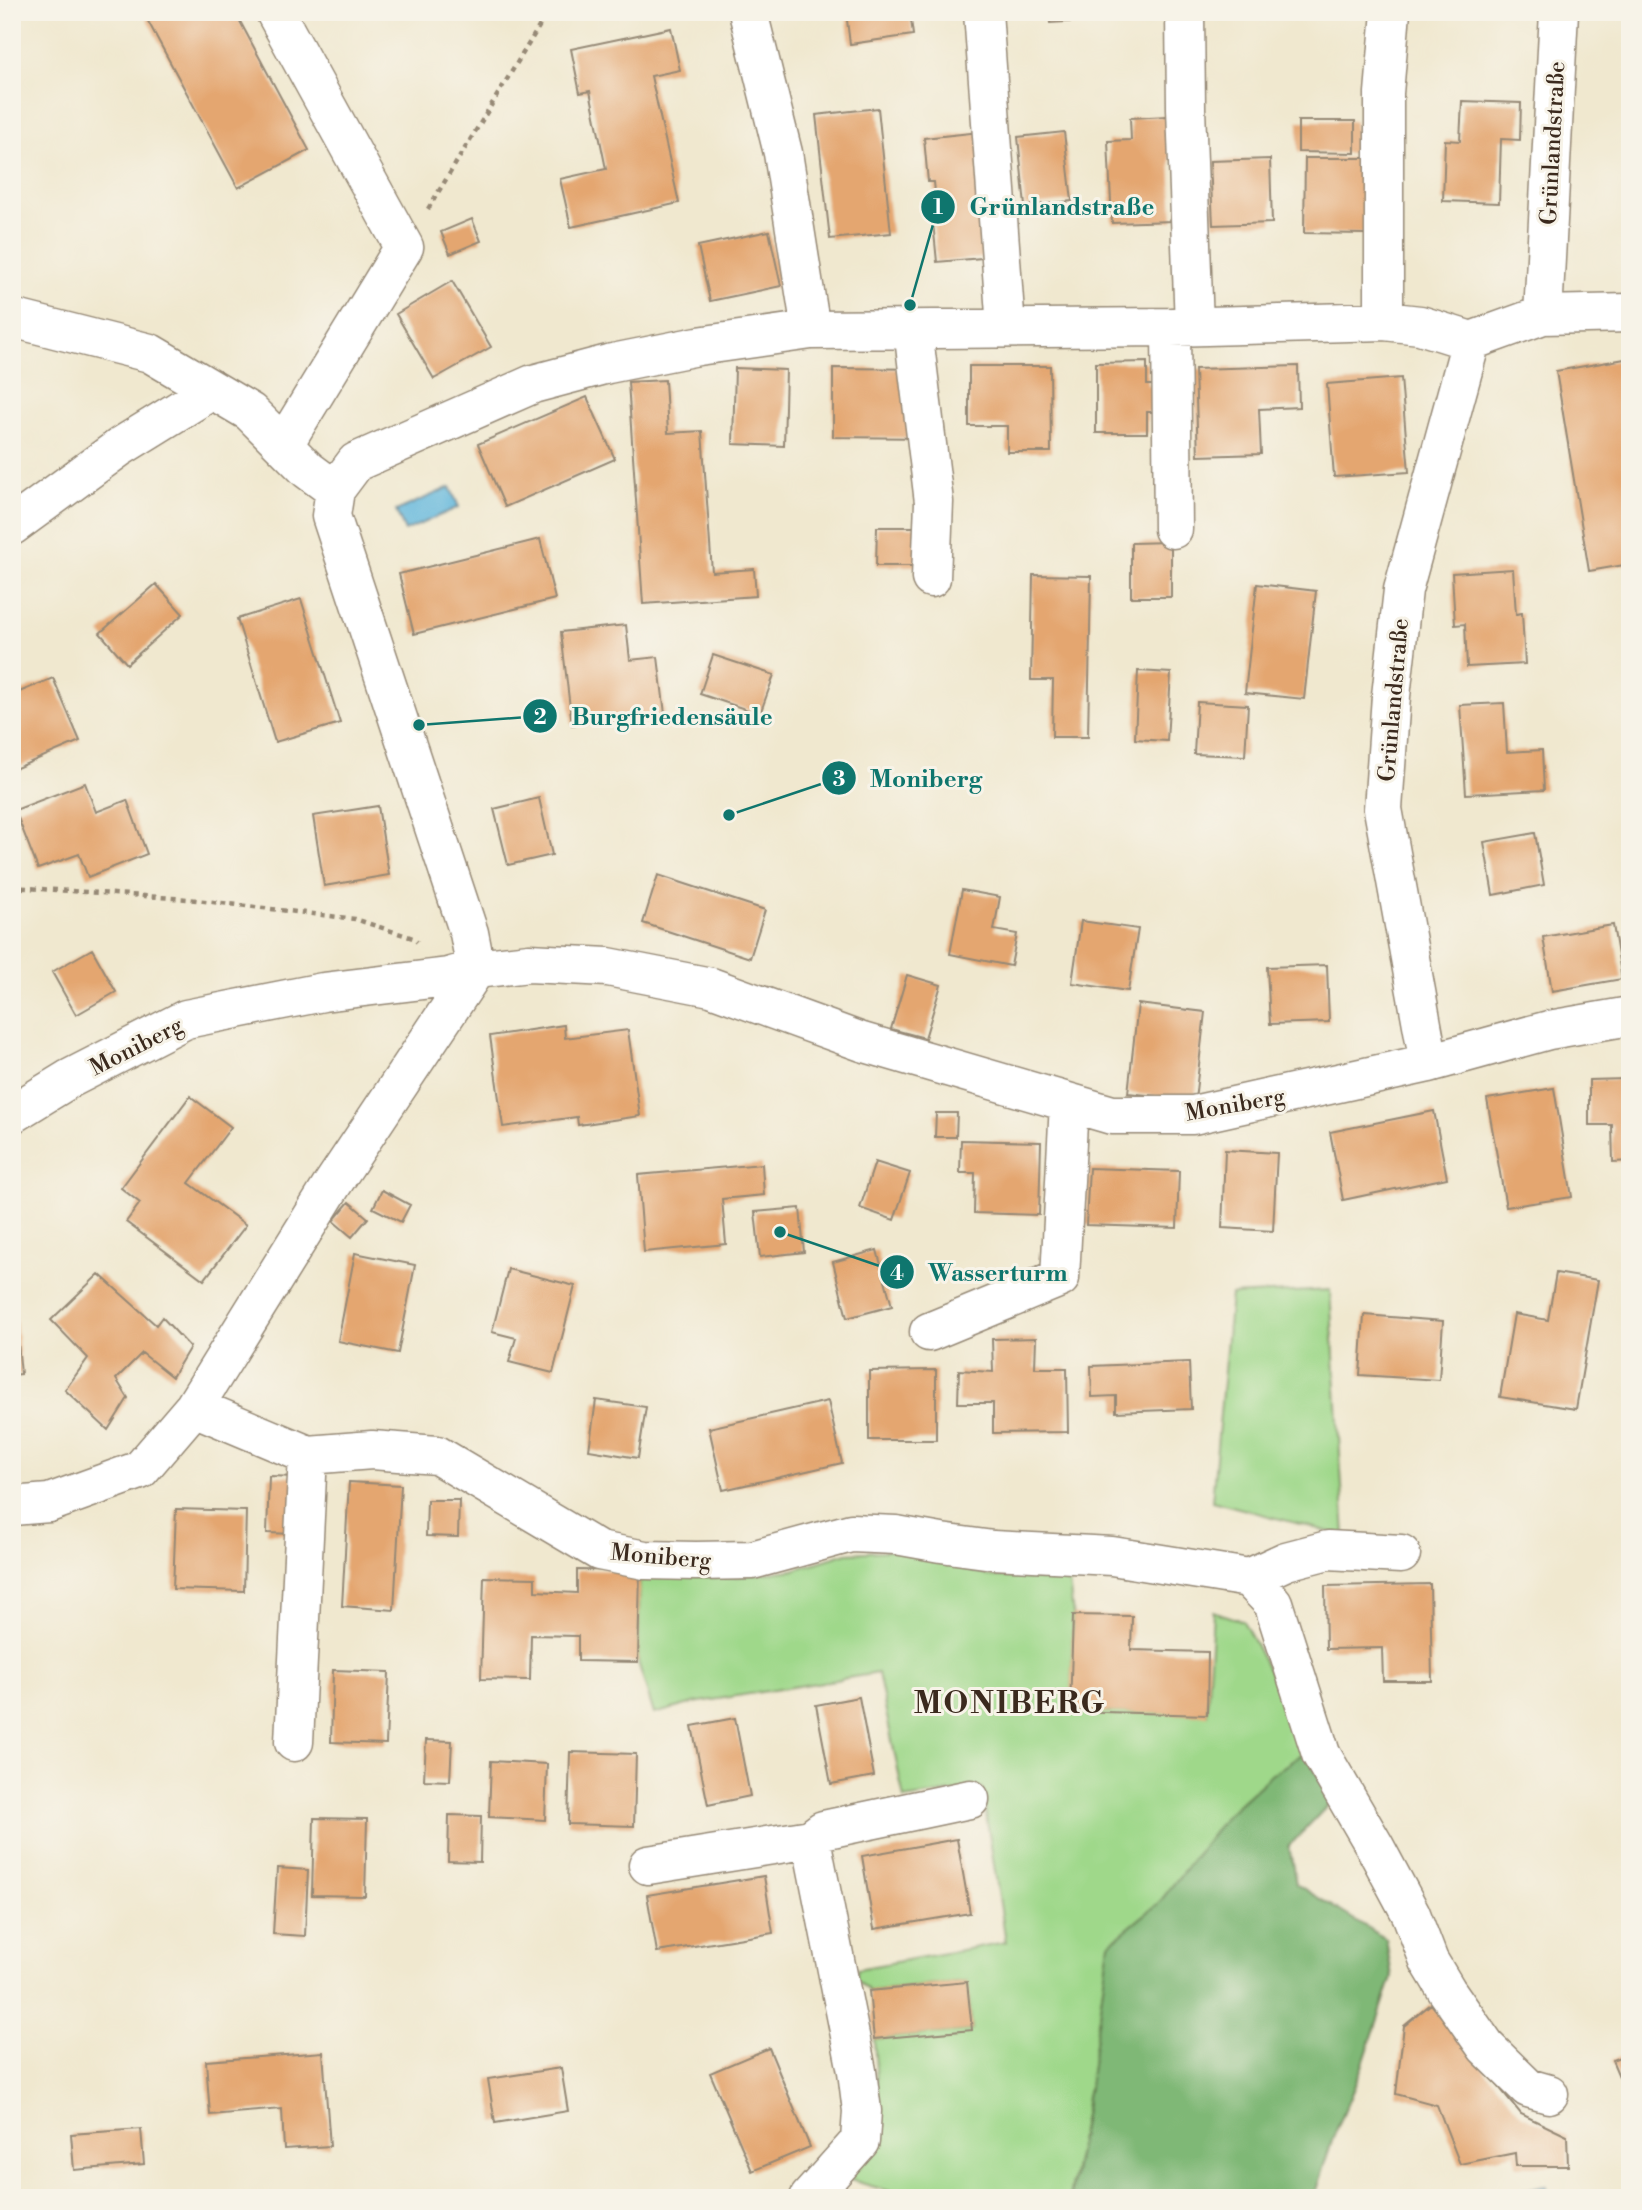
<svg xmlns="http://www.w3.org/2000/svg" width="1642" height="2210" font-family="'Libre Bodoni',serif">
<rect width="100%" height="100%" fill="#f7f3e8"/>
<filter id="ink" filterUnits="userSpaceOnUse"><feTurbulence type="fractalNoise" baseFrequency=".0143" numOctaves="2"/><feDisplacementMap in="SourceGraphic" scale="14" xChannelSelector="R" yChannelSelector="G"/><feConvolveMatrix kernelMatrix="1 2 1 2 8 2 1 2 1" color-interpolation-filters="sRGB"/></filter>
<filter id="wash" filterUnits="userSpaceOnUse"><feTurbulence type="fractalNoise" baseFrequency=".00686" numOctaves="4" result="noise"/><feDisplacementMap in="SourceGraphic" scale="28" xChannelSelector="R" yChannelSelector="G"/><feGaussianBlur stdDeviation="1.57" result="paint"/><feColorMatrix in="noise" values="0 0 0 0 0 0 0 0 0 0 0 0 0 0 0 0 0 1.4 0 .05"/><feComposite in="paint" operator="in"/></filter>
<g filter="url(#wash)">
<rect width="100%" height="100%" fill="#f0e8cf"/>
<path fill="#9fd88a" stroke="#6d8154" stroke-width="2" d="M1330,1290L1345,1536L1212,1501L1231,1295Z
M901,1550L988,1576L1069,1581L1073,1615L1071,1711L1207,1714L1213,1611L1243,1621L1276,1685L1293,1727L1306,1752L1271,1775L1227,1815L1159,1903L1109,1944L1089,2086L1069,2198H913L847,2179L868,2158L880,2129L874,2039L972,2030L967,1982L869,1991L857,1980V1969L1006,1942L982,1788L904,1799L878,1673L694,1703L654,1714L638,1662L640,1571L723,1578L793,1570L847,1553Z"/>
<path fill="#7fb876" stroke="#5d714a" stroke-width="2" d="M1306,1752L1331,1802L1289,1846L1296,1884L1386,1939L1392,1977L1360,2073L1333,2138L1316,2190L1311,2198H1070L1089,2086L1109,1944L1159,1903L1227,1815L1271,1775Z"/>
<path fill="#5fb6dc" stroke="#4d707d" stroke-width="2" d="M450,487L459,507L405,531L396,511Z
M1546,2186L1548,2198H1480Z"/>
<g id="blocks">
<path fill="#e4a670" d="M143,12H235L309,150L238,188Z
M846,12H910L913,35L850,44Z
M1049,12H1116V19L1050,23Z
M671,28L680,70L651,76L679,203L571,227L560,179L606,169L590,91L580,93L571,49Z
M1462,101L1521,103L1520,140L1501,139L1499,203L1443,201L1445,140L1460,141Z
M878,108L891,233L830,239L816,115Z
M1168,116L1173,221L1112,223L1108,141L1131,140L1130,118Z
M1298,121H1355V153L1298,152Z
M980,132L993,257L937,262L932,212H937L934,182H928L924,138Z
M1064,132L1072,201L1025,206L1018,137Z
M1627,136H1630V160H1627Z
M1305,158H1366L1365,234L1304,233Z
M1270,159L1272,223L1213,225L1210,161Z
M472,219L481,241L450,254L441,232Z
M769,231L781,286L710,301L698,246Z
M452,281L491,347L434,379L396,314Z
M1625,359L1630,387V564L1589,571L1556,371Z
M1147,362V385H1164V412H1147V433H1096V363Z
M969,366H1050L1051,452H1007V426H969Z
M1298,366L1299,407L1259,409L1261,454L1198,456L1195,369Z
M735,368L786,370L784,446L733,444Z
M833,368L930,369V438L833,437Z
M1401,378L1409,472L1334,477L1327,384Z
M665,380L668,433L702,431L712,572L754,569L756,596L643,604L628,382Z
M587,397L615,459L505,507L478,444Z
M877,527H917V566H876Z
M540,539L555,599L414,634L399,574Z
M1171,542V597H1131V543Z
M1513,569L1516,614L1522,613L1525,664L1467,667L1465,624L1455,625L1452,573Z
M1033,575L1091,576L1088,737H1052L1053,680H1031Z
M156,584L183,614L127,664L100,633Z
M1257,584L1316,591L1304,699L1245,693Z
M301,599L340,723L275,742L237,619Z
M626,625L630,660L658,657L665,714L572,725L561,632Z
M713,655L774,675L760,714L700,694Z
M1138,671L1171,673L1167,741L1135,739Z
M53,678L80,741L12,770V695Z
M1197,702L1248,705L1245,756L1194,754Z
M1504,703L1507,752L1542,750L1544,790L1466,794L1460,705Z
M85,783L96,812L127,800L147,854L88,877L79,854L38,869L15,810Z
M539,798L552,855L508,865L494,809Z
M378,806L389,875L324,886L313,816Z
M1535,833L1544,885L1493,895L1484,842Z
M658,875L765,910L750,958L643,923Z
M962,890L1000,897L994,930L1017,934L1011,966L950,954Z
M1081,921L1138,929L1128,991L1072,983Z
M1613,925L1622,979L1552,991L1543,937Z
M92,949L116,992L76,1015L52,972Z
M1327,965L1329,1022L1270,1024L1267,967Z
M907,975L941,985L925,1038L891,1029Z
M1138,1004L1205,1012L1195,1100L1128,1093Z
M564,1025L565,1038L628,1030L640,1116L578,1125L577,1117L503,1127L490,1036Z
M1626,1079L1627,1093H1630V1161L1613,1162L1612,1125H1589V1080Z
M1554,1088L1572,1197L1506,1207L1487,1099Z
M190,1096L231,1127L189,1183L246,1225L204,1280L126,1222L140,1203L121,1188Z
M1434,1111L1447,1178L1343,1200L1330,1132Z
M936,1113H957L956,1137H935Z
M961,1140L1041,1142L1039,1215L974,1213L975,1173H960Z
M1225,1150L1277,1153L1273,1231L1222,1228Z
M875,1162L910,1173L894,1220L860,1208Z
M762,1164L764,1195L722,1199L726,1244L644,1252L638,1175Z
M1089,1168L1179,1171L1177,1228L1086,1225Z
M382,1190L410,1205L401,1222L373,1208Z
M349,1202L368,1218L352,1237L333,1221Z
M800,1208L804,1252L760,1257L755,1212Z
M877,1250L892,1306L847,1318L833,1262Z
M355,1253L415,1265L398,1353L338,1341Z
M508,1269L575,1286L553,1373L509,1362L516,1338L492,1332Z
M1556,1273L1598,1280L1576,1409L1500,1397L1514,1314L1548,1320Z
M99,1274L156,1325L162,1317L190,1347L172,1377L142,1353L116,1379L128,1398L108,1430L65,1390L88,1358L51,1320Z
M12,1301H14L21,1374L12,1375Z
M1364,1315L1443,1321L1439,1380L1360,1375Z
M1036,1338L1035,1368H1067L1068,1432L993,1433V1403H958L959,1370L993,1372L992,1339Z
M1189,1362L1191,1409L1116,1412V1396L1092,1397L1091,1366Z
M936,1370V1440H869V1371Z
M596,1400L646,1407L638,1458L589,1450Z
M828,1401L842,1463L723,1490L709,1428Z
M269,1476L297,1477L295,1534L267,1533Z
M349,1482L401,1485L394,1610L342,1606Z
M427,1500H459L458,1537L426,1536Z
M176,1509L246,1511L244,1591L173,1589Z
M577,1570L640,1571L638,1662L578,1661V1636L531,1635L530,1680L481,1679L484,1577L535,1578V1591L577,1593Z
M1430,1584L1432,1681H1383L1382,1648L1326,1649L1325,1586Z
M1073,1615L1132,1616L1131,1650L1208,1652L1207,1715L1070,1711Z
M333,1670L389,1672L386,1744L331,1742Z
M859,1697L874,1776L831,1784L816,1705Z
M735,1718L750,1796L708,1805L692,1726Z
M426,1740L452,1741L450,1781L424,1780Z
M570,1752L636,1754L634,1826L568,1824Z
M491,1761L547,1764L545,1820L489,1817Z
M449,1815L481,1816L480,1862L448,1861Z
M314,1818L367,1819L365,1896L312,1895Z
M957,1839L970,1913L874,1929L862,1856Z
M277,1868L308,1870L305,1936L273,1934Z
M764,1876L773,1933L657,1952L647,1895Z
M967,1982L972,2030L874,2039L869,1991Z
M1431,2004L1521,2114L1567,2136L1568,2166H1516L1515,2153L1460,2164L1437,2105L1396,2094L1404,2026Z
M769,2048L810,2147L752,2171L710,2073Z
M323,2052L330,2146L284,2149L282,2109L210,2115L206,2061Z
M1630,2053V2092L1626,2093L1612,2060Z
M561,2068L568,2111L495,2123L488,2079Z
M141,2129L144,2164L74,2170L71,2134Z"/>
</g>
</g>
<g filter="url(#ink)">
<use href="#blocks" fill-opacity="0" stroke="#968976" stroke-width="2"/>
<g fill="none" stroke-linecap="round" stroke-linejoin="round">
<g stroke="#968976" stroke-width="41">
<path id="minor" d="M275,12L404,247L284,444
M748,12L783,153L811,330
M983,12L1006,328
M1185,12L1186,108L1194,326
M1543,315L1559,12
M12,318L150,353L250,412L308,470L335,490
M1384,321V93L1391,12
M1171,327L1173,529
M913,329L934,502L931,578
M12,526L120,447L212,390
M1429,1063L1383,809L1391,696L1403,590L1471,341
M12,1114L69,1079L186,1019L323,992L448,977L476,969L529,963L608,967L711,987L862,1042L1112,1115H1193L1429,1063L1549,1030L1630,1016
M1060,1278L1069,1103
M929,1332L1060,1278
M194,1407L332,1185L476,969L469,933L331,516L335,490L356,462L533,384L608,364L698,346L811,330L1171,327L1384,321L1420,325L1471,341L1543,315L1630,313
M12,1506L49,1503L140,1470L194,1407L308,1455L372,1450L437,1455L599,1551L645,1560L696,1561L752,1560L851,1533L896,1535L941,1543L993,1550L1112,1556L1249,1578L1273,1603L1321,1754L1374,1845L1411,1914L1429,1961L1447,1991L1486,2047L1528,2088L1549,2094
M1249,1578L1286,1561L1328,1550L1401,1554
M294,1742L308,1455
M648,1865L811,1839
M809,2198L860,2141L862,2111L857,2071L811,1839L823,1830L970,1799"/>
</g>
<path stroke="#968976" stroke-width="4.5" stroke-dasharray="5 5" stroke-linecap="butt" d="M428,209L548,12
M12,887L188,899L355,919L413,938L417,942"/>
<use href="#minor" stroke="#fff" stroke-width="38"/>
</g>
</g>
<g text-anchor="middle" stroke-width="6" stroke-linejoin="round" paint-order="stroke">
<g font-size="23" fill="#3b2a1e" stroke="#f7f3e8">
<text transform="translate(1552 143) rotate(-87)" y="8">Grünlandstraße</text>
<text transform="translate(1393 700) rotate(-85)" y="8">Grünlandstraße</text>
<text transform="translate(136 1046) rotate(-27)" y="8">Moniberg</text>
<text transform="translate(1235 1104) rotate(-10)" y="8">Moniberg</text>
<text transform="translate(661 1556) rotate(5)" y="8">Moniberg</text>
</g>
<g font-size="30" font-weight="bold" letter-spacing="2" fill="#3b2a1e" stroke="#f7f3e8">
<text x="1010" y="1713">MONIBERG</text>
</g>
</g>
<path fill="none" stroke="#0f766e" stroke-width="2.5" d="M910 305L938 207M419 725L540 716M729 815L839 778M780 1232L897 1272"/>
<g fill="#0f766e" stroke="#f7f3e8" stroke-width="2.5">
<circle cx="910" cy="305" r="7"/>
<circle cx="419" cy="725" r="7"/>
<circle cx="729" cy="815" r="7"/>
<circle cx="780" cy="1232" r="7"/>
<circle cx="938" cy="207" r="18"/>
<circle cx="540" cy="716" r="18"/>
<circle cx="839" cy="778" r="18"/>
<circle cx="897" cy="1272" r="18"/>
</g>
<g font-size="21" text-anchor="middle" font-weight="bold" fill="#fff">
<text x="938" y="214">1</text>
<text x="540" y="724">2</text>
<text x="839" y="786">3</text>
<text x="897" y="1280">4</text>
</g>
<g font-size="24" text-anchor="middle" font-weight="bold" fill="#0f766e" stroke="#f7f3e8" stroke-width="6" stroke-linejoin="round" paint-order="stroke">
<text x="1062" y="215">Grünlandstraße</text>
<text x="672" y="725">Burgfriedensäule</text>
<text x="926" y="787">Moniberg</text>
<text x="998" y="1281">Wasserturm</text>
</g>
<rect width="1642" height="2210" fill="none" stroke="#f7f3e8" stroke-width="42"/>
</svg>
